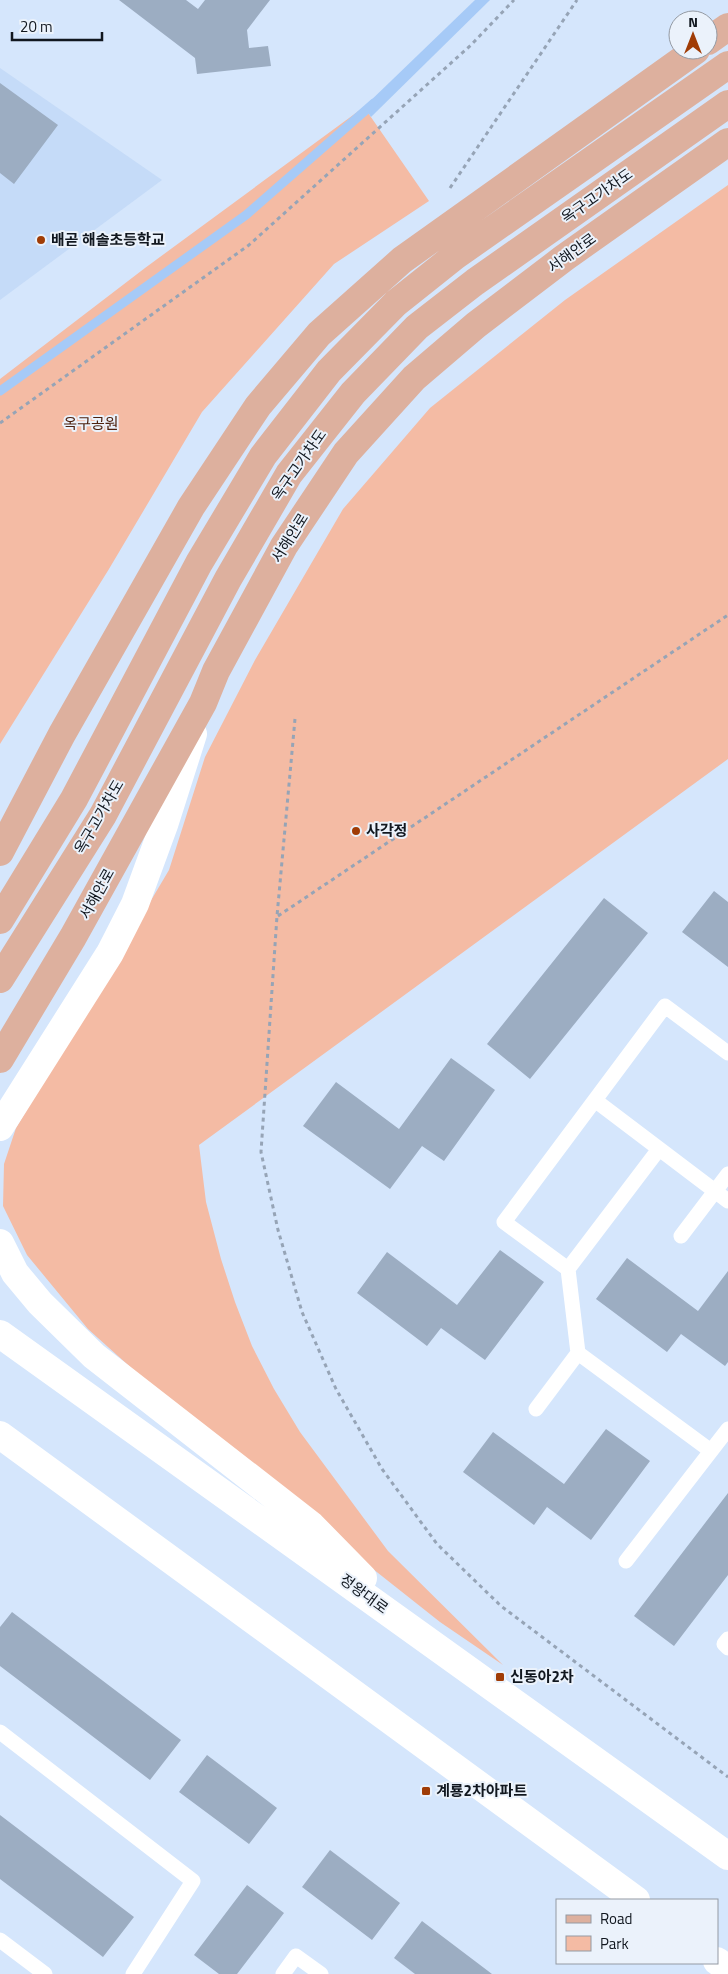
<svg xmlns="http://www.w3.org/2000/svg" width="728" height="1974" font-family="'Titillium Web','Noto Sans KR',sans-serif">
<rect width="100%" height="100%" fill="#d5e6fc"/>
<path fill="#c5dbf8" d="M0,68L162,180L0,300Z"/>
<path fill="#f4bba4" d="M364,107L429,201L334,264L202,412L109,569L0,744V379L145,268Z
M728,185V759L199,1145L206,1202L221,1259L235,1302L252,1346L274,1389L300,1432L388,1551L503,1665L440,1622L373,1569L158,1392L88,1329L27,1255L3,1206L4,1164L16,1128L169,870L205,757L255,660L343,509L430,408L565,300Z"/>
<path fill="#a6caf7" d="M475,0H490L371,117L364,107Z"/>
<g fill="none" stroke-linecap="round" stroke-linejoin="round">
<path stroke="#a6caf7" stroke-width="9" d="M0,391L246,215L374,103"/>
</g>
<path fill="#9cadc2" d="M119,0H186L198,9L205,0H270L247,30L249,48L268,46L271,66L197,74L195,58Z
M0,83L58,125L14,184L0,173Z
M714,891L728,902V967L682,932Z
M604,898L648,933L530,1079L487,1044Z
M451,1058L495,1090L444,1161L422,1146L390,1189L303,1126L336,1082L399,1129Z
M500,1250L544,1282L485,1360L441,1328L427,1346L357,1293L387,1252L457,1305Z
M627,1258L698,1311L728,1271V1362L725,1366L681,1334L667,1352L596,1299Z
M606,1429L650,1461L591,1540L547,1507L534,1525L463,1472L493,1432L564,1484Z
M728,1493V1575L674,1646L634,1616Z
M12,1612L181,1740L150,1780L0,1666V1627Z
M207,1755L277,1808L249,1844L179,1792Z
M0,1815L134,1917L103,1957L0,1879Z
M330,1850L400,1903L372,1940L302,1887Z
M247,1885L284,1913L237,1974H219L194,1955Z
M422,1921L492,1974H415L394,1958Z"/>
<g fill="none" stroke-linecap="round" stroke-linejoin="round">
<path stroke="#96a4b6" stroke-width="3" stroke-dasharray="4 4" stroke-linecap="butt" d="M450,188L577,0
M0,423L249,245L471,45L514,0
M295,719L277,916L261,1152L278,1230L302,1312L336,1389L382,1469L437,1544L501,1606L728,1777
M278,916L728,615"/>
<path stroke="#fff" stroke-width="15" d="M596,1101L728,1201
M659,1149L568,1269L578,1353L711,1451
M681,1236L728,1174
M568,1269L504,1222L665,1006L728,1053
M536,1409L578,1353
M626,1561L728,1429
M728,1639L724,1644L728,1648
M0,1732L193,1881L133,1974
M0,1940L45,1974
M283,1974L296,1956L321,1974"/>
<path stroke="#fff" stroke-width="28" d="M0,1127L110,953L135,904L164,825L193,734
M0,1243L15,1273L40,1303L94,1356L311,1525L363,1578
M0,1334L728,1856
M0,1435L636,1900
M717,1961L728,1969"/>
<path stroke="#ddb09e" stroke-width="28" d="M708,41L728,27
M0,852L62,734L191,507L258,406L319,334L402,260L696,50
M0,920L74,799L199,563L263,456L329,371L396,303L455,256L728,65
M0,979L103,815L228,579L289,474L353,393L417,327L475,282L728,104
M0,1059L73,937L203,703L216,671L284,546L346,453L414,378L476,325L564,258L728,142"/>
</g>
<g fill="#a03c06" stroke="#ebf2fb" stroke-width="2">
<circle cx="41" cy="240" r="5"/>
<circle cx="356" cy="831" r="5"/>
<rect x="495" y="1672" width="10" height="10" rx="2.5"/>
<rect x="421" y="1786" width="10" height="10" rx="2.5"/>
</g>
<g text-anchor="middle" stroke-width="4" stroke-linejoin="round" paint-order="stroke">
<g font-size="15" fill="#11171f" stroke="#ebf2fb">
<text transform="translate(597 196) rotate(-35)" y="5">옥구고가차도</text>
<text transform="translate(572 253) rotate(-36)" y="5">서해안로</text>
<text transform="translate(299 465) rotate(-55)" y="5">옥구고가차도</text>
<text transform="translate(290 538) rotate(-58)" y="5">서해안로</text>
<text transform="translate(99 817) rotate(-60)" y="5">옥구고가차도</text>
<text transform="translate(97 894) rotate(-61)" y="5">서해안로</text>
<text transform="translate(364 1594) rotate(36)" y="5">정왕대로</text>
</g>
<g font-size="15" font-weight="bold" fill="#11171f" stroke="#ebf2fb" text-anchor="start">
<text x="51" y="245">배곧 해솔초등학교</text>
<text x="366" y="836">사각정</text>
<text x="510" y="1682">신동아2차</text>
<text x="436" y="1796">계룡2차아파트</text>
</g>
<g font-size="15" fill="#4d210e" stroke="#ebf2fb">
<text x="91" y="429">옥구공원</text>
</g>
</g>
<rect x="556" y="1899" width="162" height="65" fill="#ebf2fb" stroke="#949aa3"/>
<rect x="566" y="1915" width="25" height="8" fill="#ddb09e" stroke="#949aa3"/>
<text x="600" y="1924" font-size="15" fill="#11171f">Road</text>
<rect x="566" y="1936" width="25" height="15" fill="#f4bba4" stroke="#949aa3"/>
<text x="600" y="1949" font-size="15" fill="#11171f">Park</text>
<g transform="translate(693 35)"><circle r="24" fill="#ebf2fb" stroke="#949aa3"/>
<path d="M0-4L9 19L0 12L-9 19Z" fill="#a03c06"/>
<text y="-8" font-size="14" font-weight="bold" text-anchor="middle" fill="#11171f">N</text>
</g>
<path d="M12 32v8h90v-8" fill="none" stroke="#11171f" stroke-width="2.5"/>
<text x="20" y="32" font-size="15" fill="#11171f" stroke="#ebf2fb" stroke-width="4" paint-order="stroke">20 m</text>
</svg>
